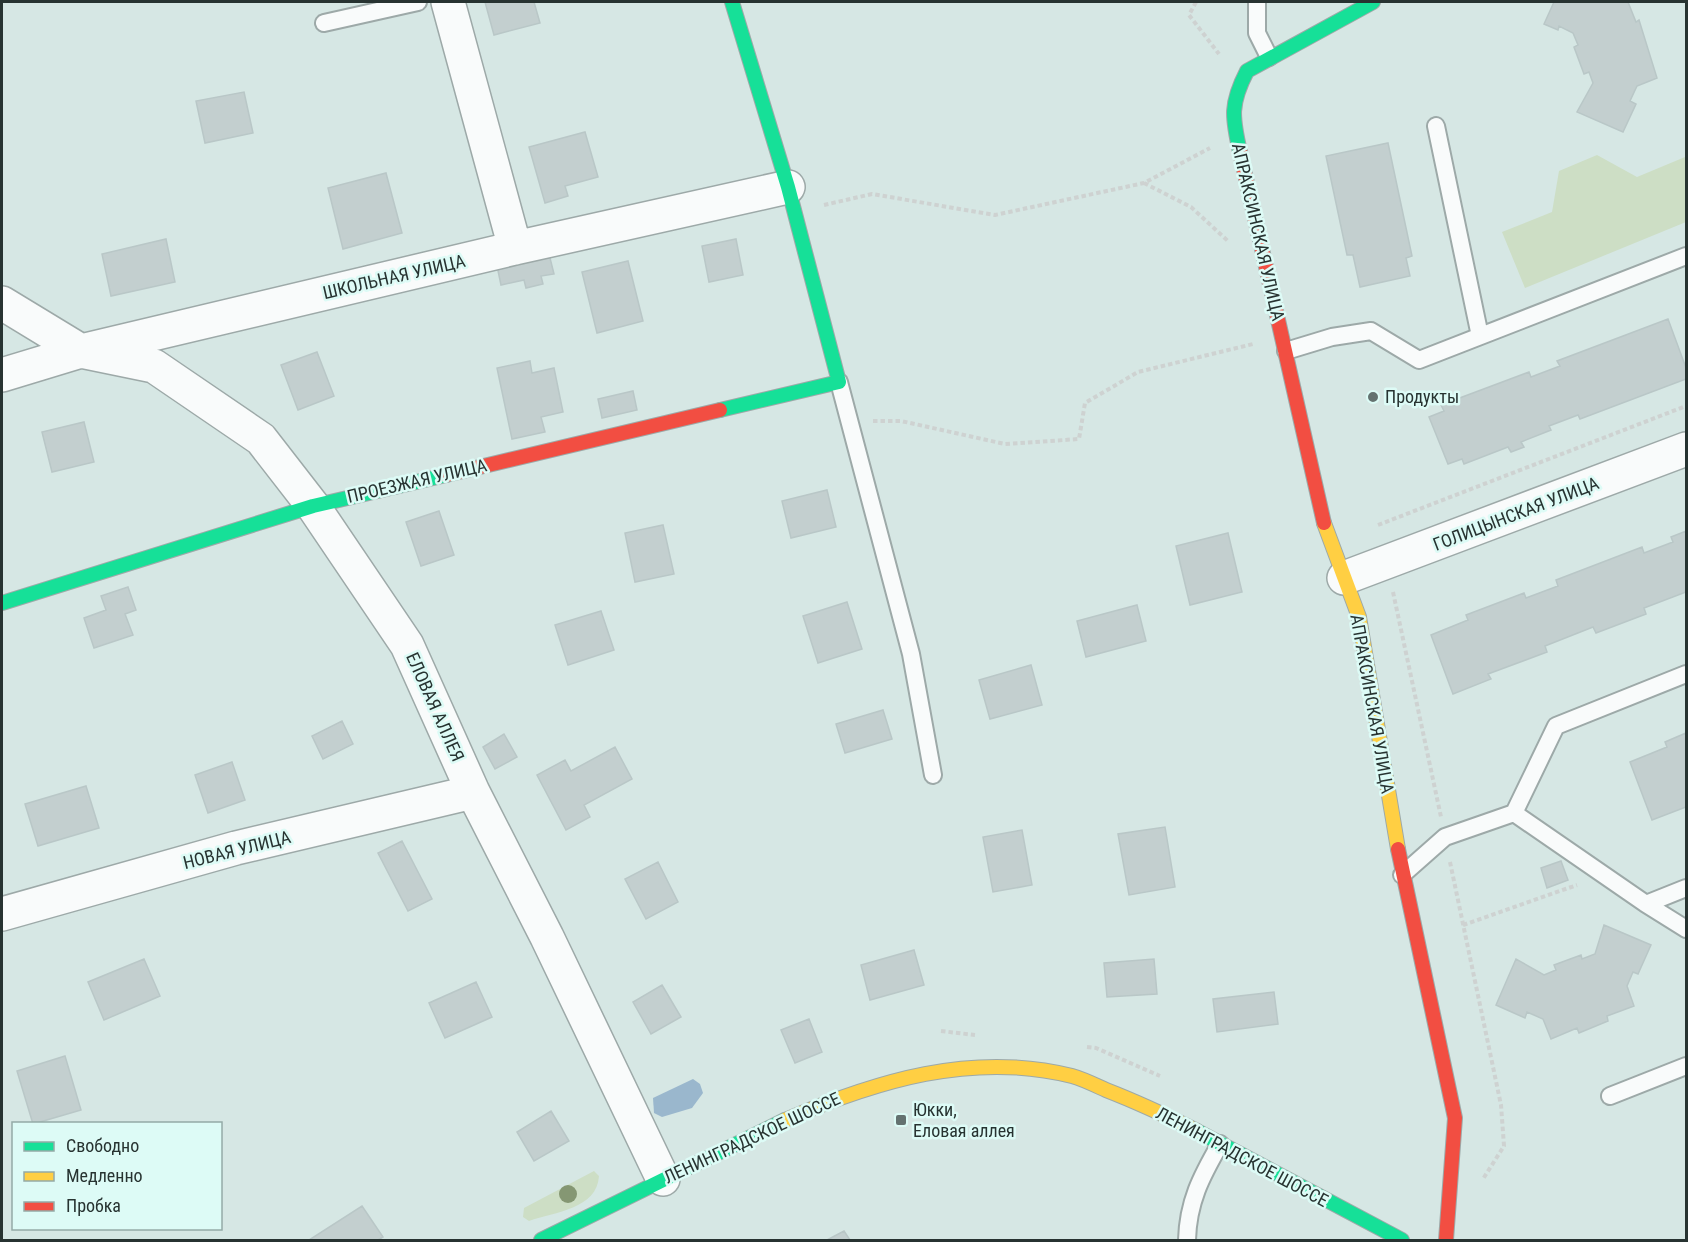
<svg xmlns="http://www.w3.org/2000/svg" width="1688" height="1242" font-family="'Roboto Condensed',sans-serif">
<rect width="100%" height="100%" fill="#d6e7e4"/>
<path fill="#cddec5" d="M1597,155L1637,177L1685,157L1686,222L1525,288L1502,232L1552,212L1559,171Z
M594,1171L599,1176C597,1209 555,1212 529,1221L523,1217L524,1208Z"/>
<path fill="#9ab7cd" d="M693,1079L700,1084L703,1093L692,1108L662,1117L654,1113L653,1098Z"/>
<path fill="#c3cfcf" stroke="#b9c7c7" stroke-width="1.5" d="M485,2H534L540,23L494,35Z
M1554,2H1628L1636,22L1639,20L1657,78L1637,86L1630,101L1636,104L1623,132L1577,112L1593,83L1589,72L1584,74L1574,47L1578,45L1573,33L1559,26L1558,30L1544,24Z
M244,92L253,133L205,143L196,101Z
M585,132L598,177L565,186L568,196L545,203L529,147Z
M1388,143L1412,256L1406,258L1410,276L1360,287L1353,255H1347L1326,156Z
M386,173L402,233L343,249L328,188Z
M166,239L175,282L111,296L102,254Z
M736,239L743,275L709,282L702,246Z
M548,250L554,274L541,276L543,284L526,288L524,280L501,285L496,261Z
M628,261L643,321L597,333L582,272Z
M1668,319L1686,368V379L1580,419L1578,415L1549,426L1551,430L1521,442L1524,447L1511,452L1508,447L1464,464L1462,459L1448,464L1429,417L1444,411L1441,405L1529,372L1531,377L1560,366L1557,361Z
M317,352L334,396L298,410L281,365Z
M530,361L532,373L554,368L563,412L541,417L545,432L512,439L497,368Z
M633,391L637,410L602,418L598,399Z
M84,422L94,462L52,472L42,432Z
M827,490L836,527L791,538L782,501Z
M439,511L454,555L421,566L406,522Z
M663,525L674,574L635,582L625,533Z
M1686,531V592L1644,608L1646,614L1596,633L1593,627L1545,646L1547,652L1488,674L1491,679L1453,694L1431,635L1468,620L1466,615L1524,593L1526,598L1558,586L1556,580L1642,547L1644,553L1673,542L1671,537Z
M1228,533L1242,592L1190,605L1176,546Z
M128,587L136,610L125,614L133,635L94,648L84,618L106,610L101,596Z
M847,602L862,649L818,663L803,616Z
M1137,605L1146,641L1086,657L1077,621Z
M601,611L614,650L568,665L555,625Z
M1031,665L1042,705L990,719L979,680Z
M883,710L892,739L845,753L836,724Z
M342,721L353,744L323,759L312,736Z
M1686,733V807L1652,820L1630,762L1667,747L1665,742Z
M504,734L517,757L495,769L483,747Z
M615,747L632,779L584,805L590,817L566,830L537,775L565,760L571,771Z
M232,762L245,800L208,813L195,775Z
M86,786L99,828L38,846L25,804Z
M1165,827L1175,887L1129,895L1118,834Z
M1022,830L1032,885L993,892L983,837Z
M402,841L432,899L408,911L378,853Z
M1561,861L1568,880L1547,888L1541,868Z
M658,862L678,902L646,919L625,879Z
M1604,925L1651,945L1638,974L1633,972L1627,986L1634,1006L1607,1016L1608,1021L1579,1033L1577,1028L1551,1039L1543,1019L1527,1012L1525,1018L1496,1005L1516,959L1544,975L1556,970L1554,965L1581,955L1582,959L1595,954Z
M914,950L924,985L870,1000L861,965Z
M144,959L160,996L104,1020L88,982Z
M1154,959L1157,994L1107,997L1104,963Z
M476,982L492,1017L445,1038L429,1003Z
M662,985L681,1017L651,1034L633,1002Z
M1274,992L1278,1024L1217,1032L1213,999Z
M809,1019L822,1052L795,1063L781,1030Z
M65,1056L81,1110L33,1124L17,1071Z
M551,1111L569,1141L534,1161L517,1132Z
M362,1206L383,1237L378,1240H309Z
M844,1231L850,1240H827Z"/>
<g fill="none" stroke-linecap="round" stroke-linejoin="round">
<g stroke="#9da9a8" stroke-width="20">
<path id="lane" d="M1257,2V33L1269,57
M324,23L418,2
M1436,126L1480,336
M1286,351L1332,337L1371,331L1419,360L1686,256
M839,382L911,654L933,775
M1514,813L1646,904L1686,929
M1402,875L1445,837L1514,813L1556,726L1686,674
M1646,904L1686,888
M1610,1096L1686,1066
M1187,1240C1188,1202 1201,1177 1220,1144"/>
</g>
<g stroke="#9da9a8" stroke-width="36">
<path id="street" d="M448,2L515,248
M2,303L81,351L154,366L261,439L313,506L407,645L473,792L547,937L663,1179
M2,375L81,351L515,248L788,187
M1344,578L1686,449
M2,914L236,848L473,792"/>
</g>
<g stroke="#9da9a8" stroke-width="16">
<path id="fast" d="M1240,152C1232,117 1230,104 1247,71L1373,2
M720,410L839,382L788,187L732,2
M2,603L313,506L446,475
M1197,1131L1402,1240
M541,1240L785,1120"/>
</g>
<g stroke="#9da9a8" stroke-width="16">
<path id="slow" d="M1324,523L1359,617L1398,849
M785,1120C876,1081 972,1051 1072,1076C1083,1079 1095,1085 1106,1090C1137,1102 1167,1116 1197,1131"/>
</g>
<g stroke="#9da9a8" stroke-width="16">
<path id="jam" d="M1240,152L1324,523
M446,475L720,410
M1398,849L1455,1118L1446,1240"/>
</g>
<path stroke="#ced2d1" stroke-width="4" stroke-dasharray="4.5 3" stroke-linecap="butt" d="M1196,2L1189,15L1219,54
M1144,183L1191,207L1229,242
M824,205L872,194L995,215L1144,183L1210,148
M873,421H901L1005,444L1079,439L1085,403L1138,372L1253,344
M1378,525L1686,406
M1393,592L1441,817
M1450,862L1501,1105L1504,1146L1483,1179
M1463,925L1577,885
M941,1031L975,1035
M1087,1047L1096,1048L1160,1076"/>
<use href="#lane" stroke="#f9fbfb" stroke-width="16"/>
<use href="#street" stroke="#f9fbfb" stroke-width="33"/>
<use href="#fast" stroke="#16e098" stroke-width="14"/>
<use href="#slow" stroke="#ffcf43" stroke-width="14"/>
<use href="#jam" stroke="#f24e42" stroke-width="14"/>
</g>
<circle fill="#859773" cx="568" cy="1194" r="9"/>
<g fill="#647270" stroke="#ddfbf6" stroke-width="2">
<circle cx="1373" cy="397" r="6"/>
<rect x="895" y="1114" width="12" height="12" rx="3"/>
</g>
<g text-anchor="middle" stroke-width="5" stroke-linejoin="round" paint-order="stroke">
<g font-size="18" fill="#273331" stroke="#ddfbf6">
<text transform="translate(1258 232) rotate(77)" y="6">АПРАКСИНСКАЯ УЛИЦА</text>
<text transform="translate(394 277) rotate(-13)" y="6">ШКОЛЬНАЯ УЛИЦА</text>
<text transform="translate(417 481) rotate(-13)" y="6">ПРОЕЗЖАЯ УЛИЦА</text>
<text transform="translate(1516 514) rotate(-21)" y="6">ГОЛИЦЫНСКАЯ УЛИЦА</text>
<text transform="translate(1372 704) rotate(80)" y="6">АПРАКСИНСКАЯ УЛИЦА</text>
<text transform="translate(435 707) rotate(66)" y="6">ЕЛОВАЯ АЛЛЕЯ</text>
<text transform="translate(237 850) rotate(-14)" y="6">НОВАЯ УЛИЦА</text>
<text transform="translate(752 1138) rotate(-25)" y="6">ЛЕНИНГРАДСКОЕ ШОССЕ</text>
<text transform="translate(1242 1157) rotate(28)" y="6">ЛЕНИНГРАДСКОЕ ШОССЕ</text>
</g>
<g font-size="18" fill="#273331" stroke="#ddfbf6" text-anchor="start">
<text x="1385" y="403">Продукты</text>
<text x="913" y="1116">Юкки,<tspan x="913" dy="21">Еловая аллея</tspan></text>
</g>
</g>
<rect width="1688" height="1242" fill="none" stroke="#273331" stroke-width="6"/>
<rect x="12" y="1122" width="210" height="108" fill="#ddfbf6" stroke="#94aba7" stroke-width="1.5"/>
<rect x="24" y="1142" width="30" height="9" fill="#16e098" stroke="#94aba7" stroke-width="1.5"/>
<text x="66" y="1152" font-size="18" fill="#273331">Свободно</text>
<rect x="24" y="1172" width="30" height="9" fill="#ffcf43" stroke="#94aba7" stroke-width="1.5"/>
<text x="66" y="1182" font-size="18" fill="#273331">Медленно</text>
<rect x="24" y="1202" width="30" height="9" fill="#f24e42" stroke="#94aba7" stroke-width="1.5"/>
<text x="66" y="1212" font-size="18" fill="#273331">Пробка</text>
</svg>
